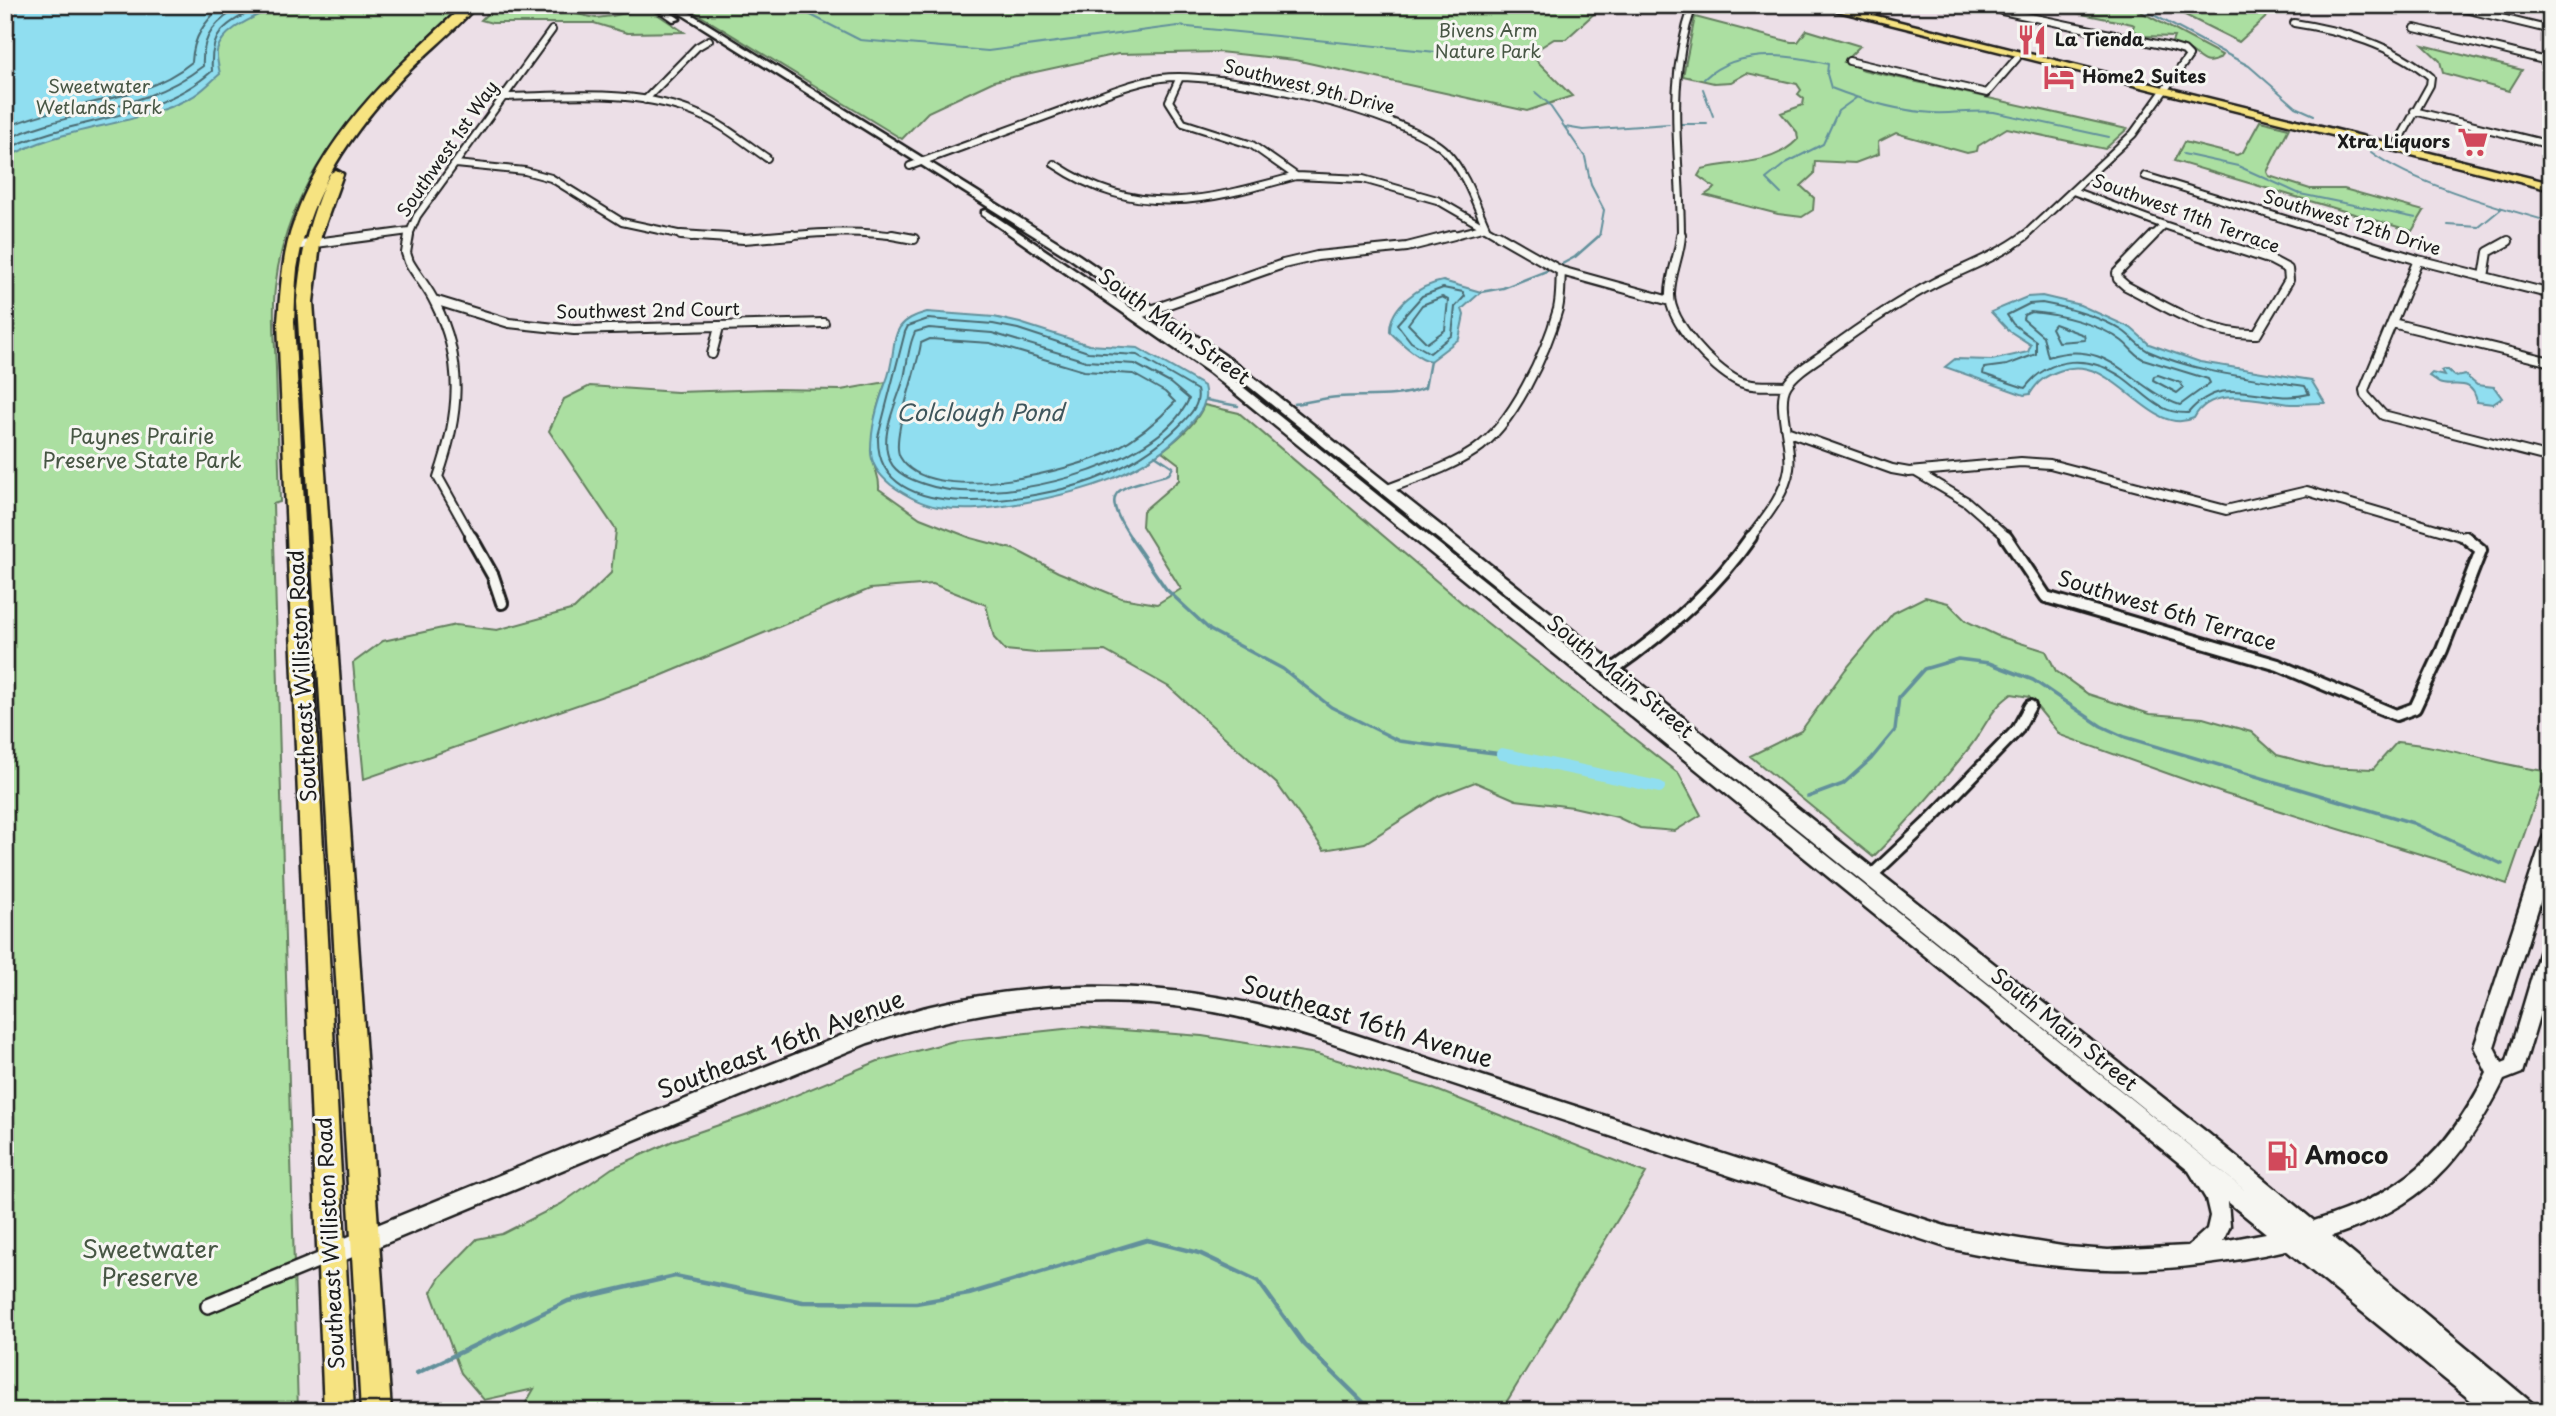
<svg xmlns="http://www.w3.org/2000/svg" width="2556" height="1416" font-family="'Playpen Sans',sans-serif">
<rect width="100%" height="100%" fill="#ecdfe7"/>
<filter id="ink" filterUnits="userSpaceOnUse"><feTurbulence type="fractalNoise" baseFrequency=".0143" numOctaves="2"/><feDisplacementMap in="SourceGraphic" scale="14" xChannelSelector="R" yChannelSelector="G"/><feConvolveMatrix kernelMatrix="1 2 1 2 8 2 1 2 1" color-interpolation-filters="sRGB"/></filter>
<g filter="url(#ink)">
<path fill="#abdfa1" stroke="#647e5e" stroke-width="2" d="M5,5H462C378,85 288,165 275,288C272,314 275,342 276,368C277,412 279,457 280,502L273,504L298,1411H5Z
M496,5H580L583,8L576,14L596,18L612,16L648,8L684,32L627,33L594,23H492L481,20Z
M683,5H1482L1503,10L1508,5H1575L1598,10L1566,39H1554L1530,54L1572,96L1527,111L1295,60L1219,52L1118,54L994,81L928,112L902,139Z
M2037,5H2128L2222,55L2219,59C2203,67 2200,56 2188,50C2183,48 2176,47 2171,45L2174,37L2144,36L2132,30L2134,25L2132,24Z
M2165,5H2268L2277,7L2239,42Z
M1695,17L1791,42H1798L1807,30L1860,46L1844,62L1864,70L2127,129L2105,149L2007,128L1978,146L1977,151L1967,153L1896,133L1878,142L1879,154L1855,163L1815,161L1814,174L1801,186L1814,198L1813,210L1802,217L1778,214L1705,195L1715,188L1698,176L1702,169C1737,160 1771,167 1798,139L1797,132L1781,113L1803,105L1804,99L1798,94L1801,90L1797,84L1747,73L1731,82L1714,83L1683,76Z
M2423,45L2522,70L2509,91L2443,73L2440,61Z
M2260,121L2289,128L2267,172L2269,176L2310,189H2344L2424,211L2412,231L2174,161L2184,142L2237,155L2243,152Z
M886,382C876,407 869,436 874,463C876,474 880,478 879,489L920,518L971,538L1016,550L1058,572L1121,598L1157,604L1181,589L1142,526L1143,511L1179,480V464L1162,451C1177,440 1197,423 1204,405L1239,413L1467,607L1679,774L1701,815L1675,831L1640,828L1617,817L1573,807L1516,800L1475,782L1439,796L1365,843L1324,850L1277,784L1169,687L1105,651L1035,653L1005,650L994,638L986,605L933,584L870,589L658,677L364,779L353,663L383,641L456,625L497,630L574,609L611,573L616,530L549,431L564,399L590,386L677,392L770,389L841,390Z
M1925,597L1948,603L1966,621L1998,636L2046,651L2056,671L2088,694L2150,714L2203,718L2251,732L2277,755L2324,767L2373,769L2397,742C2448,746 2495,765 2546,771L2507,884L2436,859L2225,794L2060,735L2029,697L2012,694C1988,711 1987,726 1969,748C1938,787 1908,822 1873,857L1750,756L1801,731L1845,670L1893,613Z
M1082,1027L1202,1036L1317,1054L1429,1087L1646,1173L1501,1411H521L534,1389L484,1400L461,1373L431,1292L440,1277L477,1239L502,1234L561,1204L612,1168L675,1140L748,1115L878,1061L954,1041Z"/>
<path fill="#90def0" stroke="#62909b" stroke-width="2" d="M5,5H279C261,15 222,27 217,51C216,58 219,67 220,74C210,82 202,92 190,98C131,128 62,125 5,159Z
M1443,281L1481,292L1462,309L1464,315L1459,339L1430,361C1417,358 1400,342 1390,332C1389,306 1420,285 1443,281Z
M2042,296L2080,305L2131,328L2149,344L2200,362L2311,380L2325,403C2314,403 2302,404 2291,404C2261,401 2211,384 2194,418C2147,439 2113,349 2059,371C2045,376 2038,381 2030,394L2024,395L1945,367L1955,359L1992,360L2028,352L2031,345L2008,330L1991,312L2027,297Z
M927,312L994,317L1020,323L1089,345L1138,348L1204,386C1209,404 1199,414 1188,427C1145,475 1083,492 1022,503C995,508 966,512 938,507C920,504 905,495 891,485C880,476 870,464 871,449C871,426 878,403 886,382C900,347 883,323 927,312Z
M2443,370H2448L2456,377L2465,375L2477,385L2494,387L2502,398L2493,404L2477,402C2472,375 2452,389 2439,383C2435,381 2433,378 2429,376L2432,373L2444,376L2441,371Z"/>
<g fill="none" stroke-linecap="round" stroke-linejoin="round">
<path stroke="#4a6a71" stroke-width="2" d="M5,128C65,100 140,105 192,62C193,37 205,21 223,5
M5,140C72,108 142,113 203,66C201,35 217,19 244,5
M5,150C71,117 157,121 212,71C209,28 230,22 264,5
M1443,288L1463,292L1465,296L1455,307L1452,335L1430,353L1411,342L1397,324L1422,296Z
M1442,297L1448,300L1445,330L1427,343L1408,324L1422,305Z
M2042,303C2069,308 2099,316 2123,331C2132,337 2138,346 2148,351C2197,373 2253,378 2305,386L2309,394C2263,406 2226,369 2188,413C2158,414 2145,393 2122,377C2090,355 2050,355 2025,388L1983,374L1984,368L2007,365L2036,354V341L2013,324L2007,315L2029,304Z
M2031,312C2058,314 2100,324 2122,341C2130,347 2133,354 2143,359L2208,379L2210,383L2180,405C2130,388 2110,337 2048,357L2043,336L2023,319L2024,315Z
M928,319L993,324L1018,329L1088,352L1137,355L1197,390C1201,405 1189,416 1179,426C1155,450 1124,468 1093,480C1041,499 875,531 878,437L905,332L908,326Z
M2054,324L2084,335L2085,340L2058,342L2051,328Z
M929,328L992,333L1086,361L1135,364L1170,383L1189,399C1157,469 992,509 924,484C912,480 896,474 890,461C878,436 897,403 904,378C907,365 908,350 913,337L915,332Z
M930,339L990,343L1084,371L1133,374L1165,392L1175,402C1157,422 1136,438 1112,451C1072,471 929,508 900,457C890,439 918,368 921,343Z
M2158,375L2181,383L2183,388L2177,393L2153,380L2154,376Z"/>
<path stroke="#62909b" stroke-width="2" d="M791,5L860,40L988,51L1178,26L1436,52
M2135,5L2249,66L2296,107L2314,115
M1704,79C1736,49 1788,54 1828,64L1827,74L1831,88C1864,101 1898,111 1933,113C1954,114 1974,110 1994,112L2109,137
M1703,89L1713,116
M1535,92L1548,103L1585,157L1591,185L1604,210L1599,237
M1681,124H1707
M1565,127L1583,130L1669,124
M2371,152C2414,184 2498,207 2551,222
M2183,154L2238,166L2300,194L2416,218
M1781,194L1766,179L1786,163L1823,144L1838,111L1856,98
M2448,225L2479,227L2502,208"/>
<path stroke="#62909b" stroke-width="2.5" d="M1562,264L1575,257L1600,235
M1481,292L1503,288L1549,270
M1206,400L1238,406
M1294,404C1309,402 1323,398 1338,397C1368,395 1396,399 1425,388L1430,361
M1131,538C1095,485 1121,489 1169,474L1173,467L1155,455"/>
<path stroke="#62909b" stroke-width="3.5" d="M1130,537L1166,589L1210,630L1283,669L1331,707L1399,741L1502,754
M1808,797L1843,784L1871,759L1895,730L1899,697L1924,669L1958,659L1989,663L2033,680L2101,726L2125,737L2413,823L2502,864"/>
<path stroke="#62909b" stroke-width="4.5" d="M417,1373L568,1301L675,1276L803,1302L916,1303L969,1294L1147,1240L1199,1253L1258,1281L1304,1344L1364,1403L1391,1411
M286,1411L306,1405"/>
<path stroke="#90def0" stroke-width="12" d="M1502,754L1659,787"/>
<g stroke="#1c1c1c" stroke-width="10">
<path id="street-far3" d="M2448,5L2551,30
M2002,11L2171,47L2184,51L2189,56L2133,134L2023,237
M2294,23C2341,30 2395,46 2431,77L2430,85L2395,148
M2415,28L2551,62
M1849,61L1987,93L2017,58
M1180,77L1169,101L1183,123L1252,145L1296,176L1363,179L1437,200L1501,237
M504,97C569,96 639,88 700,115C724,125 745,143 767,158
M645,100L697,47L709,40
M2414,111L2551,145
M456,164L525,171L551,178L622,222L692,237
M1054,164C1137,220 1206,201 1296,176
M910,166C960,148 1010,129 1060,111C1093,99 1126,84 1161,78C1217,70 1407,112 1446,152C1465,172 1475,202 1486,227L1447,237
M2145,176L2343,237
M2073,191L2164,225
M2164,225L2200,237
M364,237L409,231
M408,237L417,216L552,30
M770,237C815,233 858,229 902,237
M1681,237C1681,152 1664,88 1693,5
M2152,237L2164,225"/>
</g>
<g stroke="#1c1c1c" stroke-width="12">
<path id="street-far2" d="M409,235L406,253L409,262C417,276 428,288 435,303C465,362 459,417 438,477L472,538
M681,235L744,239L792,235
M892,235L914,239
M1498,235L1561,271L1670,301
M1681,235C1680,255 1670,274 1670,294C1669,322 1713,369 1738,381C1752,388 1770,385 1786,386
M2154,235L2117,273L2118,279L2126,286C2167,307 2209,336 2257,334L2289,280L2288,269L2271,260L2195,235
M2337,235L2418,260L2551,294
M293,246L377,235
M2418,260L2364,390L2365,395L2383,415L2551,458
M2484,277L2488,252L2508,241
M434,300L509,323L574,330L824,323
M1137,315L1283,264L1317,256L1407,247L1454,235
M2392,323L2551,362
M712,354L719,327
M1786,431L1892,469L1909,472L2021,462L2050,464L2226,510L2307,491L2467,538
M1916,472L1967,502L2008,538
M1385,490C1415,478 1447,469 1474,451C1513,425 1546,353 1558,309C1561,296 1560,283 1561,271
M1750,538C1765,518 1785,495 1789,469C1793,446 1775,403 1787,385C1796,371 1815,361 1828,351C1863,325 1898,302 1936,282C1967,267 1998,256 2026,235"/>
</g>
<g stroke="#1c1c1c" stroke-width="16">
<path id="street-far1" d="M471,537L493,576L502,603
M2006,537L2046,597L2278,665L2396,715L2415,708L2442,650L2481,550L2465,537
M1612,670C1664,634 1715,589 1751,537
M1870,877L1926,824L2017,730L2030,706"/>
</g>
<g stroke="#1c1c1c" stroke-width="18">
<path id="street" d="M208,1306L329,1256"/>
</g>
<g stroke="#1c1c1c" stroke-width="5">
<path id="secondary" d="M650,5H660L680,19L673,21Z
M667,5H677L1079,255L1233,361L2209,1134L2314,1221C2403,1193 2445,1156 2487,1073L2474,1047L2542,840L2545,835L2551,833V868L2494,1047L2502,1063L2507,1061L2542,943L2545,938L2551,935V976L2522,1073L2504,1080C2463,1162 2422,1207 2332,1236L2532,1403L2535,1411H2484L2286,1250C2163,1278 2070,1274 1948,1248L1321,1040C1280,1027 1239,1015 1196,1009C1086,992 973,1009 868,1043L331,1266L323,1263L320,1255L323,1247L865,1026C887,1020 909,1011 931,1006C1048,978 1170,981 1285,1012L1948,1227L2068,1247L2108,1250L2188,1246L2207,1229L2210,1216L2206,1199L2189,1171L1210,373L982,215V211L986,210L1218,367L2252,1196L1225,367L1071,259ZM2228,1202L2266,1233L2223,1241L2230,1226Z"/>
</g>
<g stroke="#1c1c1c" stroke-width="5">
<path id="primary" d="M1814,5H1832L2551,183V190Z"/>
</g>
<g stroke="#1c1c1c" stroke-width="5">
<path id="highway" d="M464,5H477C455,31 427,52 404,76C352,131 309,192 297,269C295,286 295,304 294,322L354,1411H324L278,322C281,288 282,254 294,222C324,132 397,68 464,5Z
M336,170L343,174L321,236L313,302L391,1411H361L297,302C300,257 310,215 329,174Z"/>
</g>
<use href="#street-far3" stroke="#f6f6f2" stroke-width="6"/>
<use href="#street-far2" stroke="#f6f6f2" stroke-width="8"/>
<use href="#street-far1" stroke="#f6f6f2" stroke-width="10"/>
<use href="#street" stroke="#f6f6f2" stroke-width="13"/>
<use href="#secondary" fill="#f6f6f2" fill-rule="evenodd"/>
<use href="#primary" fill="#f6e381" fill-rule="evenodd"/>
<use href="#highway" fill="#f6e381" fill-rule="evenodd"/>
</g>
</g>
<defs>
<g id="restaurant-bare" transform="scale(2.415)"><path d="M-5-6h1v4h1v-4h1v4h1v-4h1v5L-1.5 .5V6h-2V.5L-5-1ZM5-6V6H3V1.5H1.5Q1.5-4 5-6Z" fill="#d1495b" stroke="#f6f6f2" stroke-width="2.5" paint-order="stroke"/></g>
<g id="hotel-bare" transform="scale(2.415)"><path d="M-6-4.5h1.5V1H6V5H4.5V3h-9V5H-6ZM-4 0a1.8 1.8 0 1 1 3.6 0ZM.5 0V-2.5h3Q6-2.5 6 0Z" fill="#d1495b" stroke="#f6f6f2" stroke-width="2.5" paint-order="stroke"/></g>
<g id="supermarket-bare" transform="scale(2.415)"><path d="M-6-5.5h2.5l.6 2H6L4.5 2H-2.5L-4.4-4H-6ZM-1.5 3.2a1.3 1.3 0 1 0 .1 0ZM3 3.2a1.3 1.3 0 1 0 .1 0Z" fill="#d1495b" stroke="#f6f6f2" stroke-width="2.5" paint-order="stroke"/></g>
<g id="fuel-bare" transform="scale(2.415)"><path d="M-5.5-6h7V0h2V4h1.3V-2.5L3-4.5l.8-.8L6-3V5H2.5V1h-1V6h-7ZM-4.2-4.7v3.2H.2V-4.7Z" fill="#d1495b" stroke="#f6f6f2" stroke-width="2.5" paint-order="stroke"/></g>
</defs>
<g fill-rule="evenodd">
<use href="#restaurant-bare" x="2032" y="40"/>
<use href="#hotel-bare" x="2059" y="77"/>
<use href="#supermarket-bare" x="2473" y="142"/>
<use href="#fuel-bare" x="2282" y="1156"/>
</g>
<g text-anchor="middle" stroke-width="6" stroke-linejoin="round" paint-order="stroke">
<g font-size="18" fill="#475644" stroke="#f6f6f2">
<text x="1488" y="37">Bivens Arm<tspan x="1488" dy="21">Nature Park</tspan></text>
<text x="99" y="93">Sweetwater<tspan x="99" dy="21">Wetlands Park</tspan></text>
</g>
<g font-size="18" font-weight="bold" fill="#1c1c1c" stroke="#f6f6f2" text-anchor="start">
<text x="2055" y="46">La Tienda</text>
<text x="2082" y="83">Home2 Suites</text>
<text x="2450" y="148" text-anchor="end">Xtra Liquors</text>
</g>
<g font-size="18" fill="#1c1c1c" stroke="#f6f6f2">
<text transform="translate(1309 87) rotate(14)" y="6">Southwest 9th Drive</text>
<text transform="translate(448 149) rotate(-55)" y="6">Southwest 1st Way</text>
<text transform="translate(2186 214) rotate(20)" y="6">Southwest 11th Terrace</text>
<text transform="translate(2352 223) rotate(17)" y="6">Southwest 12th Drive</text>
<text transform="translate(648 311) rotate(-1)" y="6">Southwest 2nd Court</text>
</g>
<g font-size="21" fill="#1c1c1c" stroke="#f6f6f2">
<text transform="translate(1174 327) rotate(36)" y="7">South Main Street</text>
<text transform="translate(2167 611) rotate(17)" y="7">Southwest 6th Terrace</text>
<text transform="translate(303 676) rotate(-93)" y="7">Southeast Williston Road</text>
<text transform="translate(1620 677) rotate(39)" y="7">South Main Street</text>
<text transform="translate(2064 1030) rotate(39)" y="7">South Main Street</text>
<text transform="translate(331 1243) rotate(-93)" y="7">Southeast Williston Road</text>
</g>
<g font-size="21" fill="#475644" stroke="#f6f6f2">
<text x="142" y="444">Paynes Prairie<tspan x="142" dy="24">Preserve State Park</tspan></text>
</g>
<g font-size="23" font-style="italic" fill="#3f565c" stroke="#f6f6f2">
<text x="980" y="421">Colclough Pond</text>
</g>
<g font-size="24" fill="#1c1c1c" stroke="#f6f6f2">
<text transform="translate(1367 1022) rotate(17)" y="8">Southeast 16th Avenue</text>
<text transform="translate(781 1045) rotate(-21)" y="8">Southeast 16th Avenue</text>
</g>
<g font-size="24" font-weight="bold" fill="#1c1c1c" stroke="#f6f6f2" text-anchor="start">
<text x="2305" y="1164">Amoco</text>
</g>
<g font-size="24" fill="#475644" stroke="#f6f6f2">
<text x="150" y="1258">Sweetwater<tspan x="150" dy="28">Preserve</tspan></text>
</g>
</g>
<rect width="2556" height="1416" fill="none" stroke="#f6f6f2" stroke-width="28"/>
<rect x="14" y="14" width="2528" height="1388" fill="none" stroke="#1c1c1c" stroke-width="2.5" filter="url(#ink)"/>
</svg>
